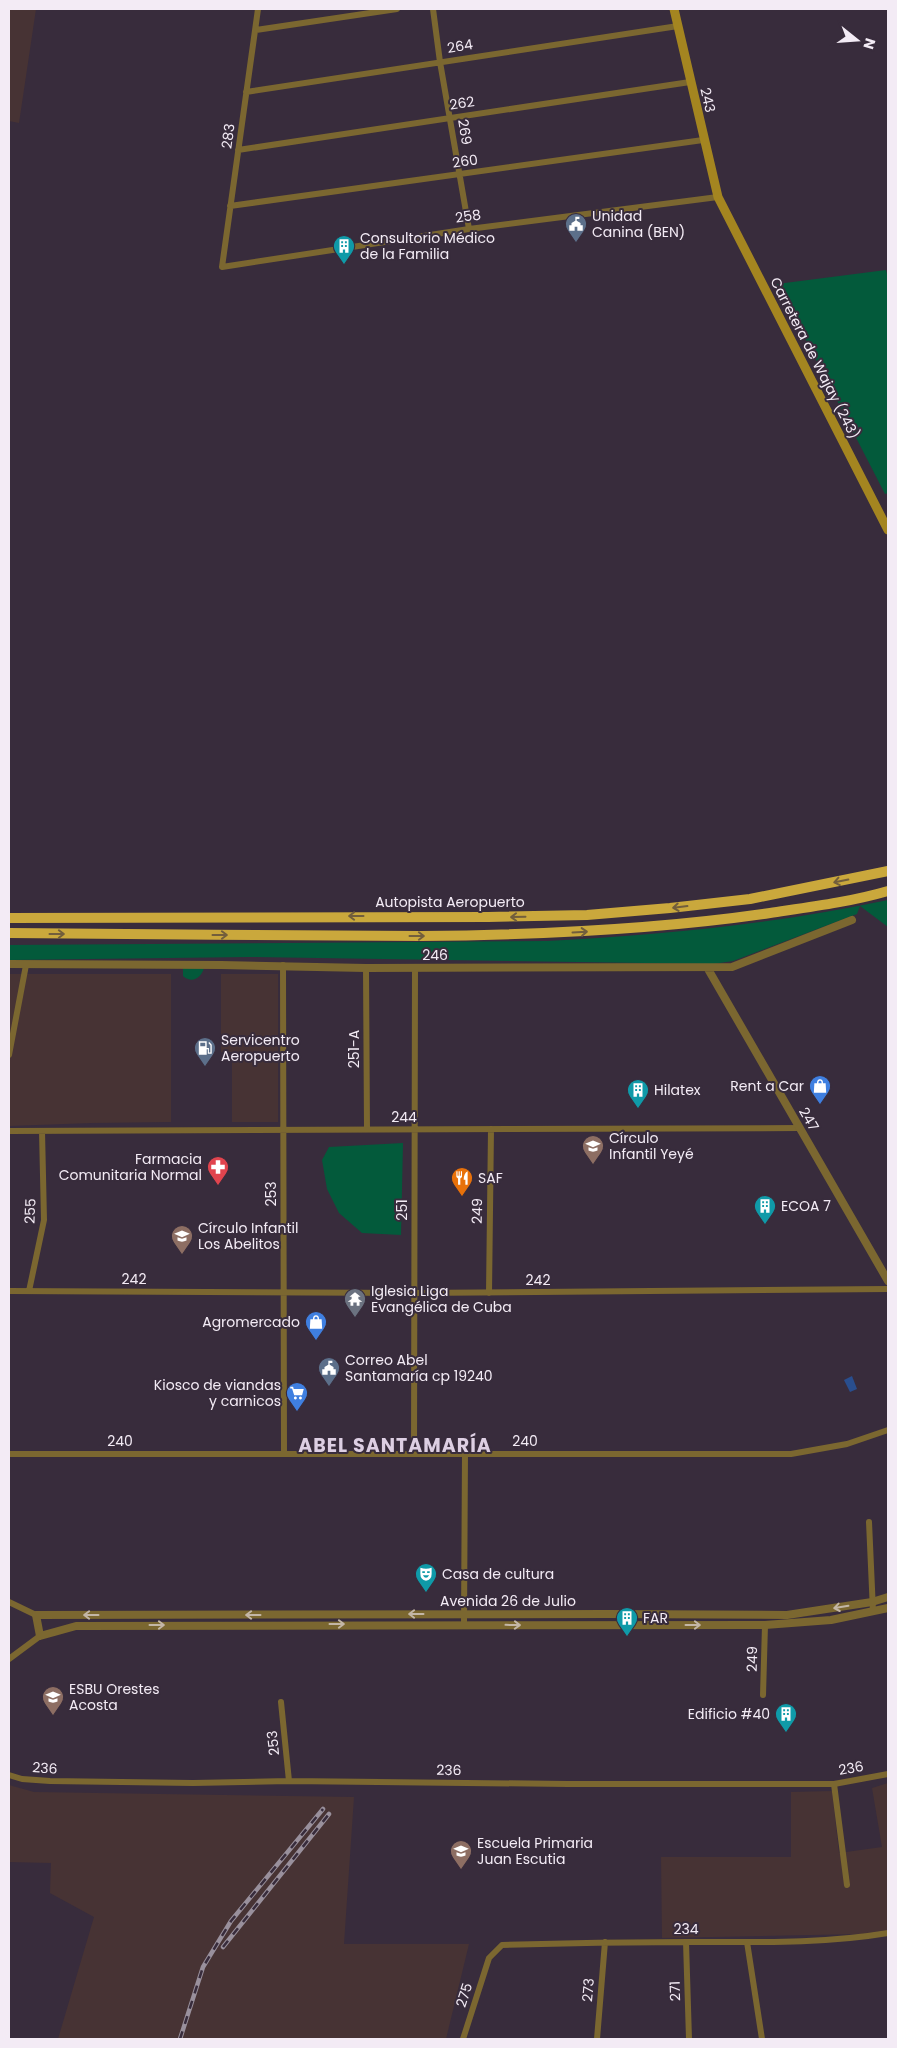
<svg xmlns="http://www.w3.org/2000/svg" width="897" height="2048" font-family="Poppins,sans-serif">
<rect width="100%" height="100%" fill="#382c3c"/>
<path fill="#473334" d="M9,9H36L19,123L9,121Z
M9,974H171V1122L92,1123L9,1126Z
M221,974H278V1122H232V1052H221Z
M888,1783V1930L861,1934L662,1938L661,1857H791V1792L832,1791L839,1853L882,1847L872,1788Z
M9,1785L34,1792L354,1797L344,1944H469L446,2039H58L94,1917L50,1893L51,1863L9,1862Z"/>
<path fill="#035a3b" d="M886,270L888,278V493L885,494L777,284Z
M888,900V927L860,906L857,914L733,961L713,964L249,957L9,960V945L547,941C661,935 776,924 888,900Z
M183,968H204C201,978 192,984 183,976Z
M403,1143L401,1235L362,1233L339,1213L327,1189L322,1160L329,1147Z"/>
<path fill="#294e8e" d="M852,1376L857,1389L850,1392L844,1380Z"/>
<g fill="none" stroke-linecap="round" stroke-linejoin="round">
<path stroke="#7b6730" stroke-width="6" d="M258,9L222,267L469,229L718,197
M433,9L440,62L469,229
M256,30L397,9
M246,92L678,26
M238,150L690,82
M230,206L703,140
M283,965L284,1453
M366,968L367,1129
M9,1055L26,965
M9,1131L799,1128
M9,1291L414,1293L888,1289
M29,1291L44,1220L42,1131
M489,1293L491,1129
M414,1453L415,968
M9,1454H791L847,1444L888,1430
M869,1522L873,1611
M9,1602L36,1615
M464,1624L465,1453
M9,1659L40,1636
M763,1695L765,1625
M281,1702L289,1781
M9,1775L22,1779L50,1781L193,1783L289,1781L568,1784H834L888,1774
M834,1784L847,1885
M686,1942L689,2039
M747,1942L762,2039
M463,2039L489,1958L502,1945C564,1943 626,1942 688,1942C754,1942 823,1944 888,1933
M597,2039L605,1942"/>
<path stroke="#7b6730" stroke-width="8" d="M9,964L221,965L366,968L732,967L852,920
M708,969L888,1281
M888,1597L872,1602L787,1615L607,1614L36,1615L40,1636L76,1626L765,1625L831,1620L888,1608"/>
<path stroke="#a48520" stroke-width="9" d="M674,9L718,197L888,530"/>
<path stroke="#caa83c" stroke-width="10" d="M9,918L488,917L587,915L670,908L750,899L888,871
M9,933C146,934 284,936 421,936C538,935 654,930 770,913C810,907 850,902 888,891"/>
<g stroke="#99909c" stroke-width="4.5">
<path id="rail" d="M223,1947L329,1814
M180,2039L203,1967L231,1921L323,1809"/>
</g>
<use href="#rail" stroke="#382c3c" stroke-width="2.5" stroke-dasharray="8" stroke-linecap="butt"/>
</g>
<defs><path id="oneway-shaft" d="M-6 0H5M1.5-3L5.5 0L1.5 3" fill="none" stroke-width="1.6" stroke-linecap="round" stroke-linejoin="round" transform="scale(1.25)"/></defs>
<g stroke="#725e3c">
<use href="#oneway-shaft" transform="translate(841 881) rotate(169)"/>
<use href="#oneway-shaft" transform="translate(680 907) rotate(173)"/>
<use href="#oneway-shaft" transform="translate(356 916) rotate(180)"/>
<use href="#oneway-shaft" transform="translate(518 917) rotate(179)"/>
<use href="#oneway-shaft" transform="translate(580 932) rotate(-3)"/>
<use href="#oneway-shaft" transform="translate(57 934)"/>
<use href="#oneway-shaft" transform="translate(220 935)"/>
<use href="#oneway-shaft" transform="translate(417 936)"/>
</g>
<g stroke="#c3b6a6">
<use href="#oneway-shaft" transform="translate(841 1607) rotate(171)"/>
<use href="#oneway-shaft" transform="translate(416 1614) rotate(180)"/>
<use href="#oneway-shaft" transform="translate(91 1615) rotate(180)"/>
<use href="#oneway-shaft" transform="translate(253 1615) rotate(180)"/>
<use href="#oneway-shaft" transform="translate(337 1624)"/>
<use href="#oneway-shaft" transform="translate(157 1625)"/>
<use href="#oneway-shaft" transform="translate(513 1625) rotate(1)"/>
<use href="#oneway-shaft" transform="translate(693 1625)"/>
</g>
<defs>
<g id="civic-pin" transform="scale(1.125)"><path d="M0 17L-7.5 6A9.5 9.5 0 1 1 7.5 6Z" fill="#5c6f8a" stroke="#382c3c"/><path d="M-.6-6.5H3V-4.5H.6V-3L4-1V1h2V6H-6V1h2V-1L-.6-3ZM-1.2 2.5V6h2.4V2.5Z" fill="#fff"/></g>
<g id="building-pin" transform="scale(1.125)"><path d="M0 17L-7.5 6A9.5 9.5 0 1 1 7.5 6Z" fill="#0f9aa8" stroke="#382c3c"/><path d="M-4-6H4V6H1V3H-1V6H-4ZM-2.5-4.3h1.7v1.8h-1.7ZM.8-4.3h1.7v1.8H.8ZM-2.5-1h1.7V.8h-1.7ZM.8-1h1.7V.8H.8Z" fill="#fff"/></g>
<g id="fuel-pin" transform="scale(1.125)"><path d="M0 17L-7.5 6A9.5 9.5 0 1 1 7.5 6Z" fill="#5c6f8a" stroke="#382c3c"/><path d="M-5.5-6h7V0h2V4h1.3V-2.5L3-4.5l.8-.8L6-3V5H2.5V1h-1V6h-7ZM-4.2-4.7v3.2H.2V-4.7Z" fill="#fff"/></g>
<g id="shop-pin" transform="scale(1.125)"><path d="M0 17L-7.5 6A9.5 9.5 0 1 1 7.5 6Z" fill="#3f7fe0" stroke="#382c3c"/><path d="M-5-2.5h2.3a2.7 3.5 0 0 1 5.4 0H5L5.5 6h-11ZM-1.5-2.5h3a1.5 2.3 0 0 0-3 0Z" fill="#fff"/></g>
<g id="school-pin" transform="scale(1.125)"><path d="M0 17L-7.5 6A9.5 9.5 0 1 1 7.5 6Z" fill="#8d6e63" stroke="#382c3c"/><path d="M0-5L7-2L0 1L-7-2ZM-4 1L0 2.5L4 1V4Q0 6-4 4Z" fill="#fff"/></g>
<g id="pharmacy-pin" transform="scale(1.125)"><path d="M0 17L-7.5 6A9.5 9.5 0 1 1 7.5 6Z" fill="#e0444e" stroke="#382c3c"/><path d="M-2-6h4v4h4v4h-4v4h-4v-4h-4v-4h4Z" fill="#fff"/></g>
<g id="restaurant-pin" transform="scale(1.125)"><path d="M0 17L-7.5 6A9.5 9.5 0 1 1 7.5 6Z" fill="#e8710a" stroke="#382c3c"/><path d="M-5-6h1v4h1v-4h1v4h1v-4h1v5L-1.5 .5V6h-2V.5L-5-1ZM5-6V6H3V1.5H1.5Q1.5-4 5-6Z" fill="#fff"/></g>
<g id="temple-pin" transform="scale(1.125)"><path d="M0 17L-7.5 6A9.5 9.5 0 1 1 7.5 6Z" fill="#6b7280" stroke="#382c3c"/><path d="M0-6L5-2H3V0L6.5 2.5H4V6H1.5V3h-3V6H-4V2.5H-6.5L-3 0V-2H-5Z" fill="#fff"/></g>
<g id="supermarket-pin" transform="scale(1.125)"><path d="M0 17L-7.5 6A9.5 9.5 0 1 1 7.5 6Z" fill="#3f7fe0" stroke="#382c3c"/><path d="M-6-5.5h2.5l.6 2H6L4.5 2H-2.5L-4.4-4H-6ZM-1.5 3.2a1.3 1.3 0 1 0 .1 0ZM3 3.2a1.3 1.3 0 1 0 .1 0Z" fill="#fff"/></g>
<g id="theatre-pin" transform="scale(1.125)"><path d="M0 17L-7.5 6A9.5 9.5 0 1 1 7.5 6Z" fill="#0f9aa8" stroke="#382c3c"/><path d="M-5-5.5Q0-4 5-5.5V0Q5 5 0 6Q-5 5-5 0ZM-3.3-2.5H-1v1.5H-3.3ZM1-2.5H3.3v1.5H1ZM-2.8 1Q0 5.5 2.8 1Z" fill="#fff"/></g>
</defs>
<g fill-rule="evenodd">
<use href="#civic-pin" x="576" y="224"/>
<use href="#building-pin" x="344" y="246"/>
<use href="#fuel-pin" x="205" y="1048"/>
<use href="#shop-pin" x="820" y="1086"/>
<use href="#building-pin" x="638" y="1090"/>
<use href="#school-pin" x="593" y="1146"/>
<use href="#pharmacy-pin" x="218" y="1167"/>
<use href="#restaurant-pin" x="462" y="1178"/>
<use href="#building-pin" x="765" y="1206"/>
<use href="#school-pin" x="182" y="1236"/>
<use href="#temple-pin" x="355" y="1299"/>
<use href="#shop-pin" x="316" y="1322"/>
<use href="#civic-pin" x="329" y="1368"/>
<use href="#supermarket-pin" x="297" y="1393"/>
<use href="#theatre-pin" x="426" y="1574"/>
<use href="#building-pin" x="627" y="1618"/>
<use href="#school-pin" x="53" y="1697"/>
<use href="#building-pin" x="786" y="1714"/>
<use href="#school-pin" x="461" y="1851"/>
</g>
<g text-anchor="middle" stroke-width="4" stroke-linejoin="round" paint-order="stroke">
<g font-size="14" fill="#f3ebf5" stroke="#382c3c">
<text transform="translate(460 46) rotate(-9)" y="5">264</text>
<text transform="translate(708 100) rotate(77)" y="5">243</text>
<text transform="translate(462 103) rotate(-8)" y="5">262</text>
<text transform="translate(465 132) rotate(81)" y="5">269</text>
<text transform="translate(228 136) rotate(-82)" y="5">283</text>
<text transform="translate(465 161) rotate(-8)" y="5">260</text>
<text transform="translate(468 216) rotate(-8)" y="5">258</text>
<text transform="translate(815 358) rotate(63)" y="5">Carretera de Wajay (243)</text>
<text x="450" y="907">Autopista Aeropuerto</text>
<text x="435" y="960">246</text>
<text transform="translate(354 1049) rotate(-90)" y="5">251-A</text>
<text x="404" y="1122">244</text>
<text transform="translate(809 1119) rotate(60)" y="5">247</text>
<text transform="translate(271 1194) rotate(-90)" y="5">253</text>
<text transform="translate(402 1210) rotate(-90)" y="5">251</text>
<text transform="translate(30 1211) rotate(-88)" y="5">255</text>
<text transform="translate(477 1211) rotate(-89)" y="5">249</text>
<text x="134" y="1284">242</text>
<text x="538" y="1285">242</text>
<text x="120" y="1446">240</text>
<text x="525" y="1446">240</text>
<text x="508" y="1606">Avenida 26 de Julio</text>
<text transform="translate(752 1659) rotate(-89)" y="5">249</text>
<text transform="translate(273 1743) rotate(-96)" y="5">253</text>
<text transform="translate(45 1768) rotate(4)" y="5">236</text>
<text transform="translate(851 1768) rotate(-10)" y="5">236</text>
<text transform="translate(449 1770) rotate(1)" y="5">236</text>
<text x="686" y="1934">234</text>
<text transform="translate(588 1990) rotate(-85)" y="5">273</text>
<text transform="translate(675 1991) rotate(-92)" y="5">271</text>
<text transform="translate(464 1995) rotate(-72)" y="5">275</text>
</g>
<g font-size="14" fill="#f3ebf5" stroke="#382c3c" text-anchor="start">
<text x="592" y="221">Unidad<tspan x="592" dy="16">Canina (BEN)</tspan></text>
<text x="360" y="243">Consultorio Médico<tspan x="360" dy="16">de la Familia</tspan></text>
<text x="221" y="1045">Servicentro<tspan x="221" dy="16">Aeropuerto</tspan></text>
<text x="804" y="1091" text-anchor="end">Rent a Car</text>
<text x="654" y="1095">Hilatex</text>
<text x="609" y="1143">Círculo<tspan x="609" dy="16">Infantil Yeyé</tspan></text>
<text x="202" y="1164" text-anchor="end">Farmacia<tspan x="202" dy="16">Comunitaria Normal</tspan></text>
<text x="478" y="1183">SAF</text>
<text x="781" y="1211">ECOA 7</text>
<text x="198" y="1233">Círculo Infantil<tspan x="198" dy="16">Los Abelitos</tspan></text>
<text x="371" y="1296">Iglesia Liga<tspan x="371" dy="16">Evangélica de Cuba</tspan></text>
<text x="300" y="1327" text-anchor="end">Agromercado</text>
<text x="345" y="1365">Correo Abel<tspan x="345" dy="16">Santamaría cp 19240</tspan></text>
<text x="281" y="1390" text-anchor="end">Kiosco de viandas<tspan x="281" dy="16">y carnicos</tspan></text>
<text x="442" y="1579">Casa de cultura</text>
<text x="643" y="1623">FAR</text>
<text x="69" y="1694">ESBU Orestes<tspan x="69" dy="16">Acosta</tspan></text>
<text x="770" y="1719" text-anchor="end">Edificio #40</text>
<text x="477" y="1848">Escuela Primaria<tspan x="477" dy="16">Juan Escutia</tspan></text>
</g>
<g font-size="19" font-weight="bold" letter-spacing="1" fill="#ddcfe3" stroke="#382c3c">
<text x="395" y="1452">ABEL SANTAMARÍA</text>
</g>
</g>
<rect width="897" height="2048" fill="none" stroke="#f3ebf5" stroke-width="20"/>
<g transform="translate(857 40) rotate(107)" stroke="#382c3c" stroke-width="4" paint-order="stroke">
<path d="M0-4L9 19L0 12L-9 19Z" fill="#f3ebf5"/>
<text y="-8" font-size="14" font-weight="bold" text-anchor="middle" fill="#f3ebf5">N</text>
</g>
</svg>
